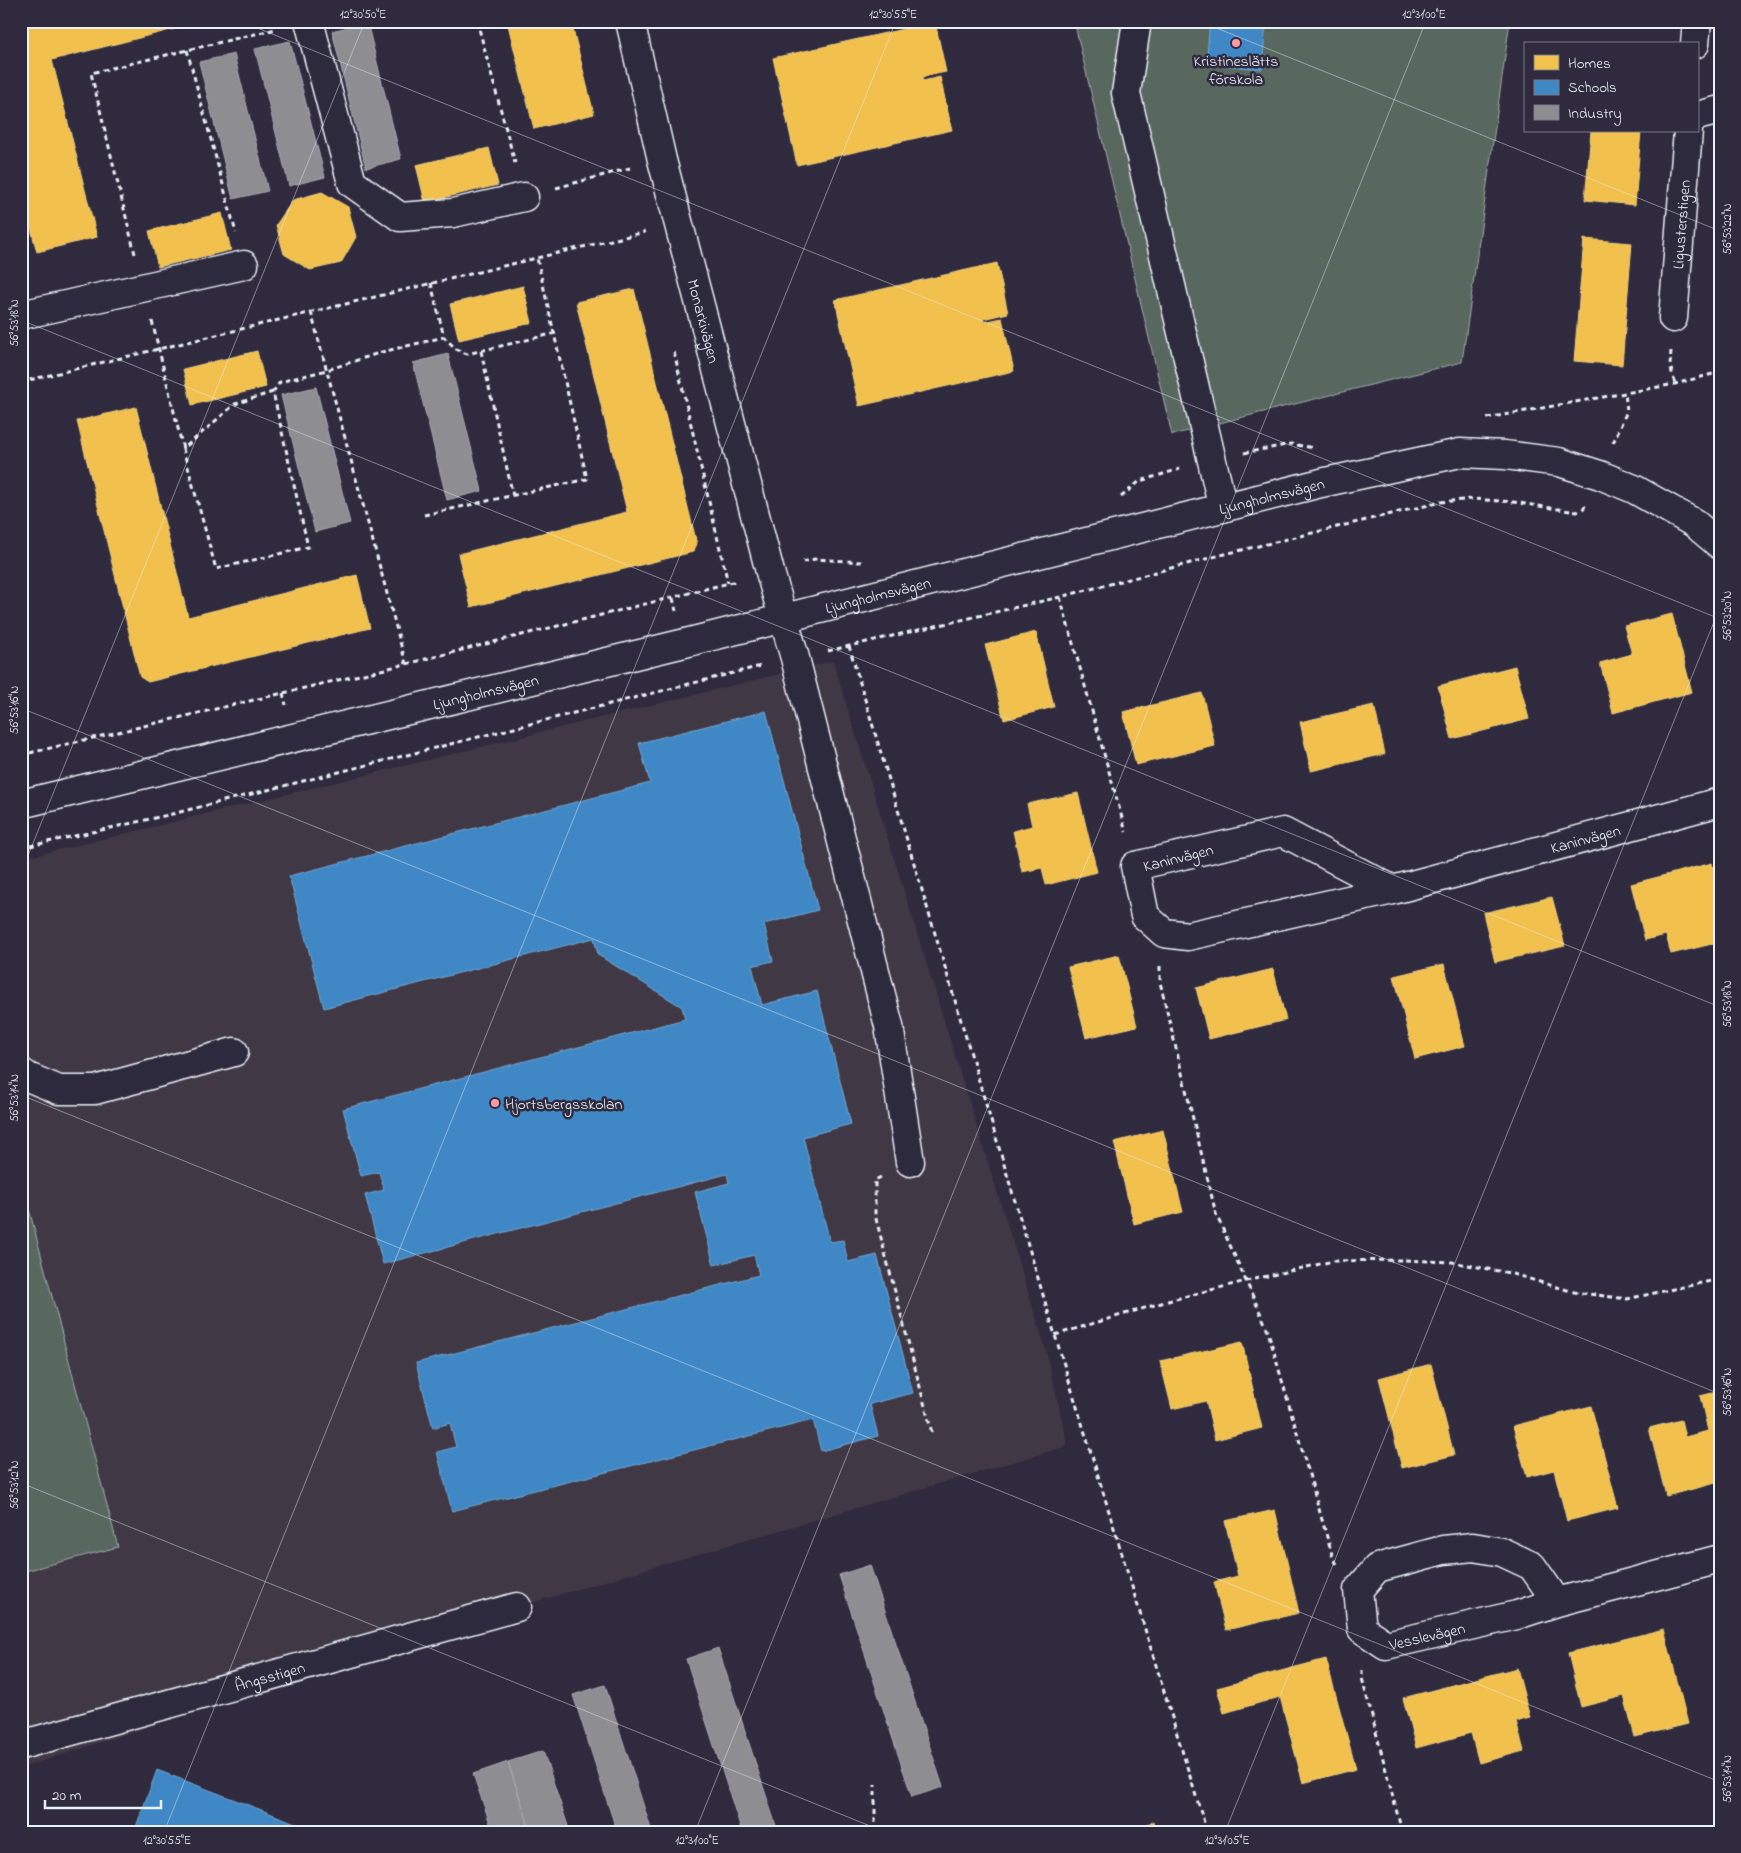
<svg xmlns="http://www.w3.org/2000/svg" width="1741" height="1853" font-family="'Indie Flower',sans-serif">
<rect width="100%" height="100%" fill="#2f2a3d"/>
<filter id="ink" filterUnits="userSpaceOnUse"><feTurbulence type="fractalNoise" baseFrequency=".02" numOctaves="2"/><feDisplacementMap in="SourceGraphic" scale="10" xChannelSelector="R" yChannelSelector="G"/><feConvolveMatrix kernelMatrix="1 2 1 2 8 2 1 2 1" color-interpolation-filters="sRGB"/></filter>
<g filter="url(#ink)">
<path fill="#413845" d="M833,661L1045,1347L1068,1446L517,1607L21,1768V859Z"/>
<path fill="#58685f" stroke="#a0acac" d="M1074,21H1510L1462,362L1172,435Z
M29,1209L118,1547L21,1572V1211Z"/>
<path fill="#f2c14e" stroke="#efcf81" d="M21,21H206L52,60L97,237L37,252L21,191Z
M507,21H571L594,114L534,129Z
M935,22L946,72L922,77L923,81L940,77L952,130L797,165L773,58Z
M1591,131H1641L1635,205L1585,200Z
M489,148L498,185L425,202L416,165Z
M322,192L348,207L356,237L341,263L310,270L284,254L276,225L293,200Z
M222,213L231,250L158,267L149,231Z
M1584,239L1632,243L1622,365L1574,361Z
M997,263L1008,313L983,319L984,322L1002,318L1014,371L859,406L835,300Z
M523,286L532,323L459,340L450,304Z
M634,289L697,544L693,552L471,607L458,554L627,512L576,302Z
M257,351L266,387L192,405L183,369Z
M136,407L188,617L357,575L370,628L148,682L140,677L77,421Z
M1672,614L1692,692L1613,713L1600,663L1632,654L1624,626Z
M1036,632L1054,707L1004,720L985,645Z
M1515,666L1529,719L1452,739L1438,686Z
M1202,693L1215,746L1136,765L1123,712Z
M1374,705L1385,754L1311,771L1300,722Z
M1078,793L1097,872L1046,885L1042,868L1022,872L1013,831L1032,826L1027,804Z
M1712,863L1720,894V942L1671,954L1666,935L1645,940L1631,884Z
M1552,897L1565,946L1495,962L1483,913Z
M1119,955L1137,1026L1086,1038L1068,967Z
M1444,964L1465,1046L1415,1059L1394,976Z
M1273,969L1286,1020L1209,1039L1196,988Z
M1163,1130L1183,1212L1134,1224L1114,1142Z
M1242,1342L1262,1428L1215,1440L1206,1401L1172,1409L1160,1361Z
M1431,1364L1454,1455L1402,1468L1379,1378Z
M1720,1391V1482L1666,1496L1649,1428L1681,1420L1685,1437L1708,1431L1700,1396Z
M1591,1406L1618,1508L1567,1521L1554,1470L1527,1477L1513,1426Z
M1275,1510L1299,1613L1226,1630L1214,1582L1238,1576L1225,1521Z
M1664,1629L1688,1724L1635,1737L1624,1696L1581,1707L1568,1653Z
M1326,1659L1356,1769L1303,1783L1280,1697L1224,1713L1217,1688Z
M1517,1668L1530,1718L1516,1722L1524,1751L1479,1763L1471,1733L1416,1748L1403,1698Z
M1153,1822L1156,1832H1121Z"/>
<path fill="#3f88c5" stroke="#72a8d4" d="M1210,21H1266L1262,69L1206,64Z
M766,711L818,910L764,924L773,961L752,966L762,1005L817,991L851,1124L803,1137L830,1242L843,1240L848,1262L877,1255L913,1393L870,1404L878,1436L821,1451L813,1420L452,1511L437,1452L456,1447L450,1423L433,1428L416,1363L759,1275L754,1255L714,1265L695,1192L729,1183L727,1174L383,1264L365,1195L384,1190L379,1172L361,1176L343,1109L685,1019L682,1007L598,955L594,938L324,1008L289,876L650,783L639,743Z
M157,1770L319,1832H134Z"/>
<path fill="#8d8d92" stroke="#a8abb1" d="M367,22L401,159L366,168L332,31Z
M290,41L325,177L289,186L255,49Z
M234,54L268,191L233,199L199,62Z
M448,354L482,491L447,500L413,363Z
M316,387L350,523L315,532L281,395Z
M870,1565L943,1787L912,1797L839,1575Z
M718,1648L778,1832H742L686,1659Z
M605,1685L652,1832H617L573,1695Z
M543,1751L570,1832H531L508,1762Z
M508,1762L531,1832H493L473,1774Z"/>
<g fill="none" stroke-linecap="round" stroke-linejoin="round">
<g stroke="#e8f1f8" stroke-width="31">
<g id="minor">
<path d="M309,21L352,183L400,217L453,213L524,197"/>
<path id="s1" d="M630,21L662,160L770,572L795,658L889,1026L910,1162"/>
<path d="M1137,21L1126,93L1223,508"/>
<path d="M1695,44L1697,21"/>
<path d="M1697,116L1720,110"/>
<path d="M21,315L244,265"/>
<path id="s2" d="M1673,318L1688,131"/>
<path id="s3" d="M21,804L685,643L1321,483L1460,453L1505,455L1559,462L1600,475L1634,489L1694,523L1720,545"/>
<path id="s4" d="M1393,890L1283,832L1135,866L1145,916L1164,933L1188,936L1393,890L1720,802"/>
<path d="M21,1072L28,1077L59,1090H95L234,1052"/>
<path id="s5" d="M1557,1602L1532,1566L1502,1552L1473,1547L1443,1550L1377,1568L1358,1590L1362,1629L1386,1645L1517,1615L1557,1602L1720,1559"/>
<path id="s6" d="M21,1745L517,1607"/>
</g>
</g>
<path stroke="#e8f1f8" stroke-width="3" stroke-dasharray="5 4" stroke-linecap="butt" d="M477,21L515,163
M187,50L236,233
M556,188L630,168
M135,254L91,73L276,29
M431,283L444,337L456,349L467,354L556,333
M311,312L406,664
M152,321L183,449
M481,351L513,496
M1671,351L1670,365L1675,384
M674,352L728,583
M21,382L645,232
M273,392L235,404L183,449L216,569L308,547L273,392L280,382L327,370L382,352L444,337
M1487,418L1675,384L1720,372
M1613,443L1627,411L1625,393
M1244,453L1291,444L1314,448
M1121,497L1140,481L1180,469
M424,515L587,479L537,258
M803,562L815,559L862,562
M1060,597L1126,832
M673,598L676,611
M849,646L1055,1335L1207,1832
M828,651L1060,597L1221,555L1441,502L1473,499L1513,502L1577,512L1584,508L1585,505
M283,693L286,705
M21,755L406,664L737,581
M21,848L168,815L761,666
M1160,966V982L1216,1214L1267,1328L1333,1558L1337,1564
M881,1177L875,1180V1215L932,1433
M1055,1335L1168,1301L1246,1281L1333,1261L1404,1260L1452,1262L1509,1273L1574,1292L1627,1299L1720,1279
M1362,1670V1678L1402,1832
M875,1832V1784"/>
<use href="#minor" stroke="#2f2a3d" stroke-width="28"/>
</g>
</g>
<path fill="none" stroke="#e8f1f8" stroke-width="1" stroke-opacity="0.45" d="M240,21L1720,619M1199,21L1720,231M21,320L1720,1007M21,708L1720,1394M21,873L365,21M21,1095L1720,1782M21,1483L885,1832M164,1832L896,21M695,1832L1426,21M1225,1832L1720,607"/>
<g fill="#ff9aa2" stroke="#2f2a3d" stroke-width="2">
<circle cx="1236" cy="43" r="5"/>
<circle cx="495" cy="1103" r="5"/>
</g>
<g text-anchor="middle" stroke-width="5" stroke-linejoin="round" paint-order="stroke">
<g font-size="16" fill="#e8f1f8" stroke="#2f2a3d">
<text x="1236" y="66">Kristineslätts<tspan x="1236" dy="18">förskola</tspan></text>
<text x="505" y="1109" text-anchor="start">Hjortsbergsskolan</text>
</g>
<g font-size="16" fill="#e8f1f8" stroke="#2f2a3d">
<text dy="6" stroke="none"><textPath href="#s2" startOffset="94">Ligusterstigen</textPath></text>
<text dy="6" stroke="none"><textPath href="#s1" startOffset="309">Monarkivägen</textPath></text>
<text dy="6" stroke="none"><textPath href="#s3" startOffset="1288">Ljungholmsvägen</textPath></text>
<text dy="6" stroke="none"><textPath href="#s3" startOffset="882">Ljungholmsvägen</textPath></text>
<text dy="6" stroke="none"><textPath href="#s3" startOffset="478">Ljungholmsvägen</textPath></text>
<text dy="6" stroke="none"><textPath href="#s4" startOffset="786">Kaninvägen</textPath></text>
<text transform="translate(1178 857) rotate(-14)" y="6">Kaninvägen</text>
<text dy="6" stroke="none"><textPath href="#s5" startOffset="344">Vesslevägen</textPath></text>
<text dy="6" stroke="none"><textPath href="#s6" startOffset="258">Ängsstigen</textPath></text>
</g>
</g>
<rect width="1741" height="1853" fill="none" stroke="#2f2a3d" stroke-width="55"/>
<rect x="1524" y="42" width="175" height="90" fill="#2f2a3d" stroke="#797a88"/>
<rect x="1534" y="55" width="25" height="15" fill="#f2c14e" stroke="#797a88"/>
<text x="1568" y="68" font-size="15" fill="#e8f1f8">Homes</text>
<rect x="1534" y="80" width="25" height="15" fill="#3f88c5" stroke="#797a88"/>
<text x="1568" y="92" font-size="15" fill="#e8f1f8">Schools</text>
<rect x="1534" y="105" width="25" height="15" fill="#8d8d92" stroke="#797a88"/>
<text x="1568" y="118" font-size="15" fill="#e8f1f8">Industry</text>
<path d="M45 1800v8h116v-8" fill="none" stroke="#e8f1f8" stroke-width="2.5"/>
<text x="52" y="1800" font-size="15" fill="#e8f1f8" stroke="#2f2a3d" stroke-width="4" paint-order="stroke">20 m</text>
<rect x="28" y="28" width="1686" height="1798" fill="none" stroke="#e8f1f8" stroke-width="2"/>
<g font-size="12" text-anchor="middle" fill="#e8f1f8">
<text x="363" y="18">12°30'50"E</text>
<text x="893" y="18">12°30'55"E</text>
<text x="1424" y="18">12°31'00"E</text>
<text transform="translate(1727 229) rotate(-90)" y="4">56°53'22"N</text>
<text transform="translate(14 323) rotate(-90)" y="4">56°53'18"N</text>
<text transform="translate(1727 616) rotate(-90)" y="4">56°53'20"N</text>
<text transform="translate(14 710) rotate(-90)" y="4">56°53'16"N</text>
<text transform="translate(1727 1004) rotate(-90)" y="4">56°53'18"N</text>
<text transform="translate(14 1098) rotate(-90)" y="4">56°53'14"N</text>
<text transform="translate(1727 1392) rotate(-90)" y="4">56°53'16"N</text>
<text transform="translate(14 1485) rotate(-90)" y="4">56°53'12"N</text>
<text transform="translate(1727 1779) rotate(-90)" y="4">56°53'14"N</text>
<text x="167" y="1844">12°30'55"E</text>
<text x="697" y="1844">12°31'00"E</text>
<text x="1227" y="1844">12°31'05"E</text>
</g>
</svg>
